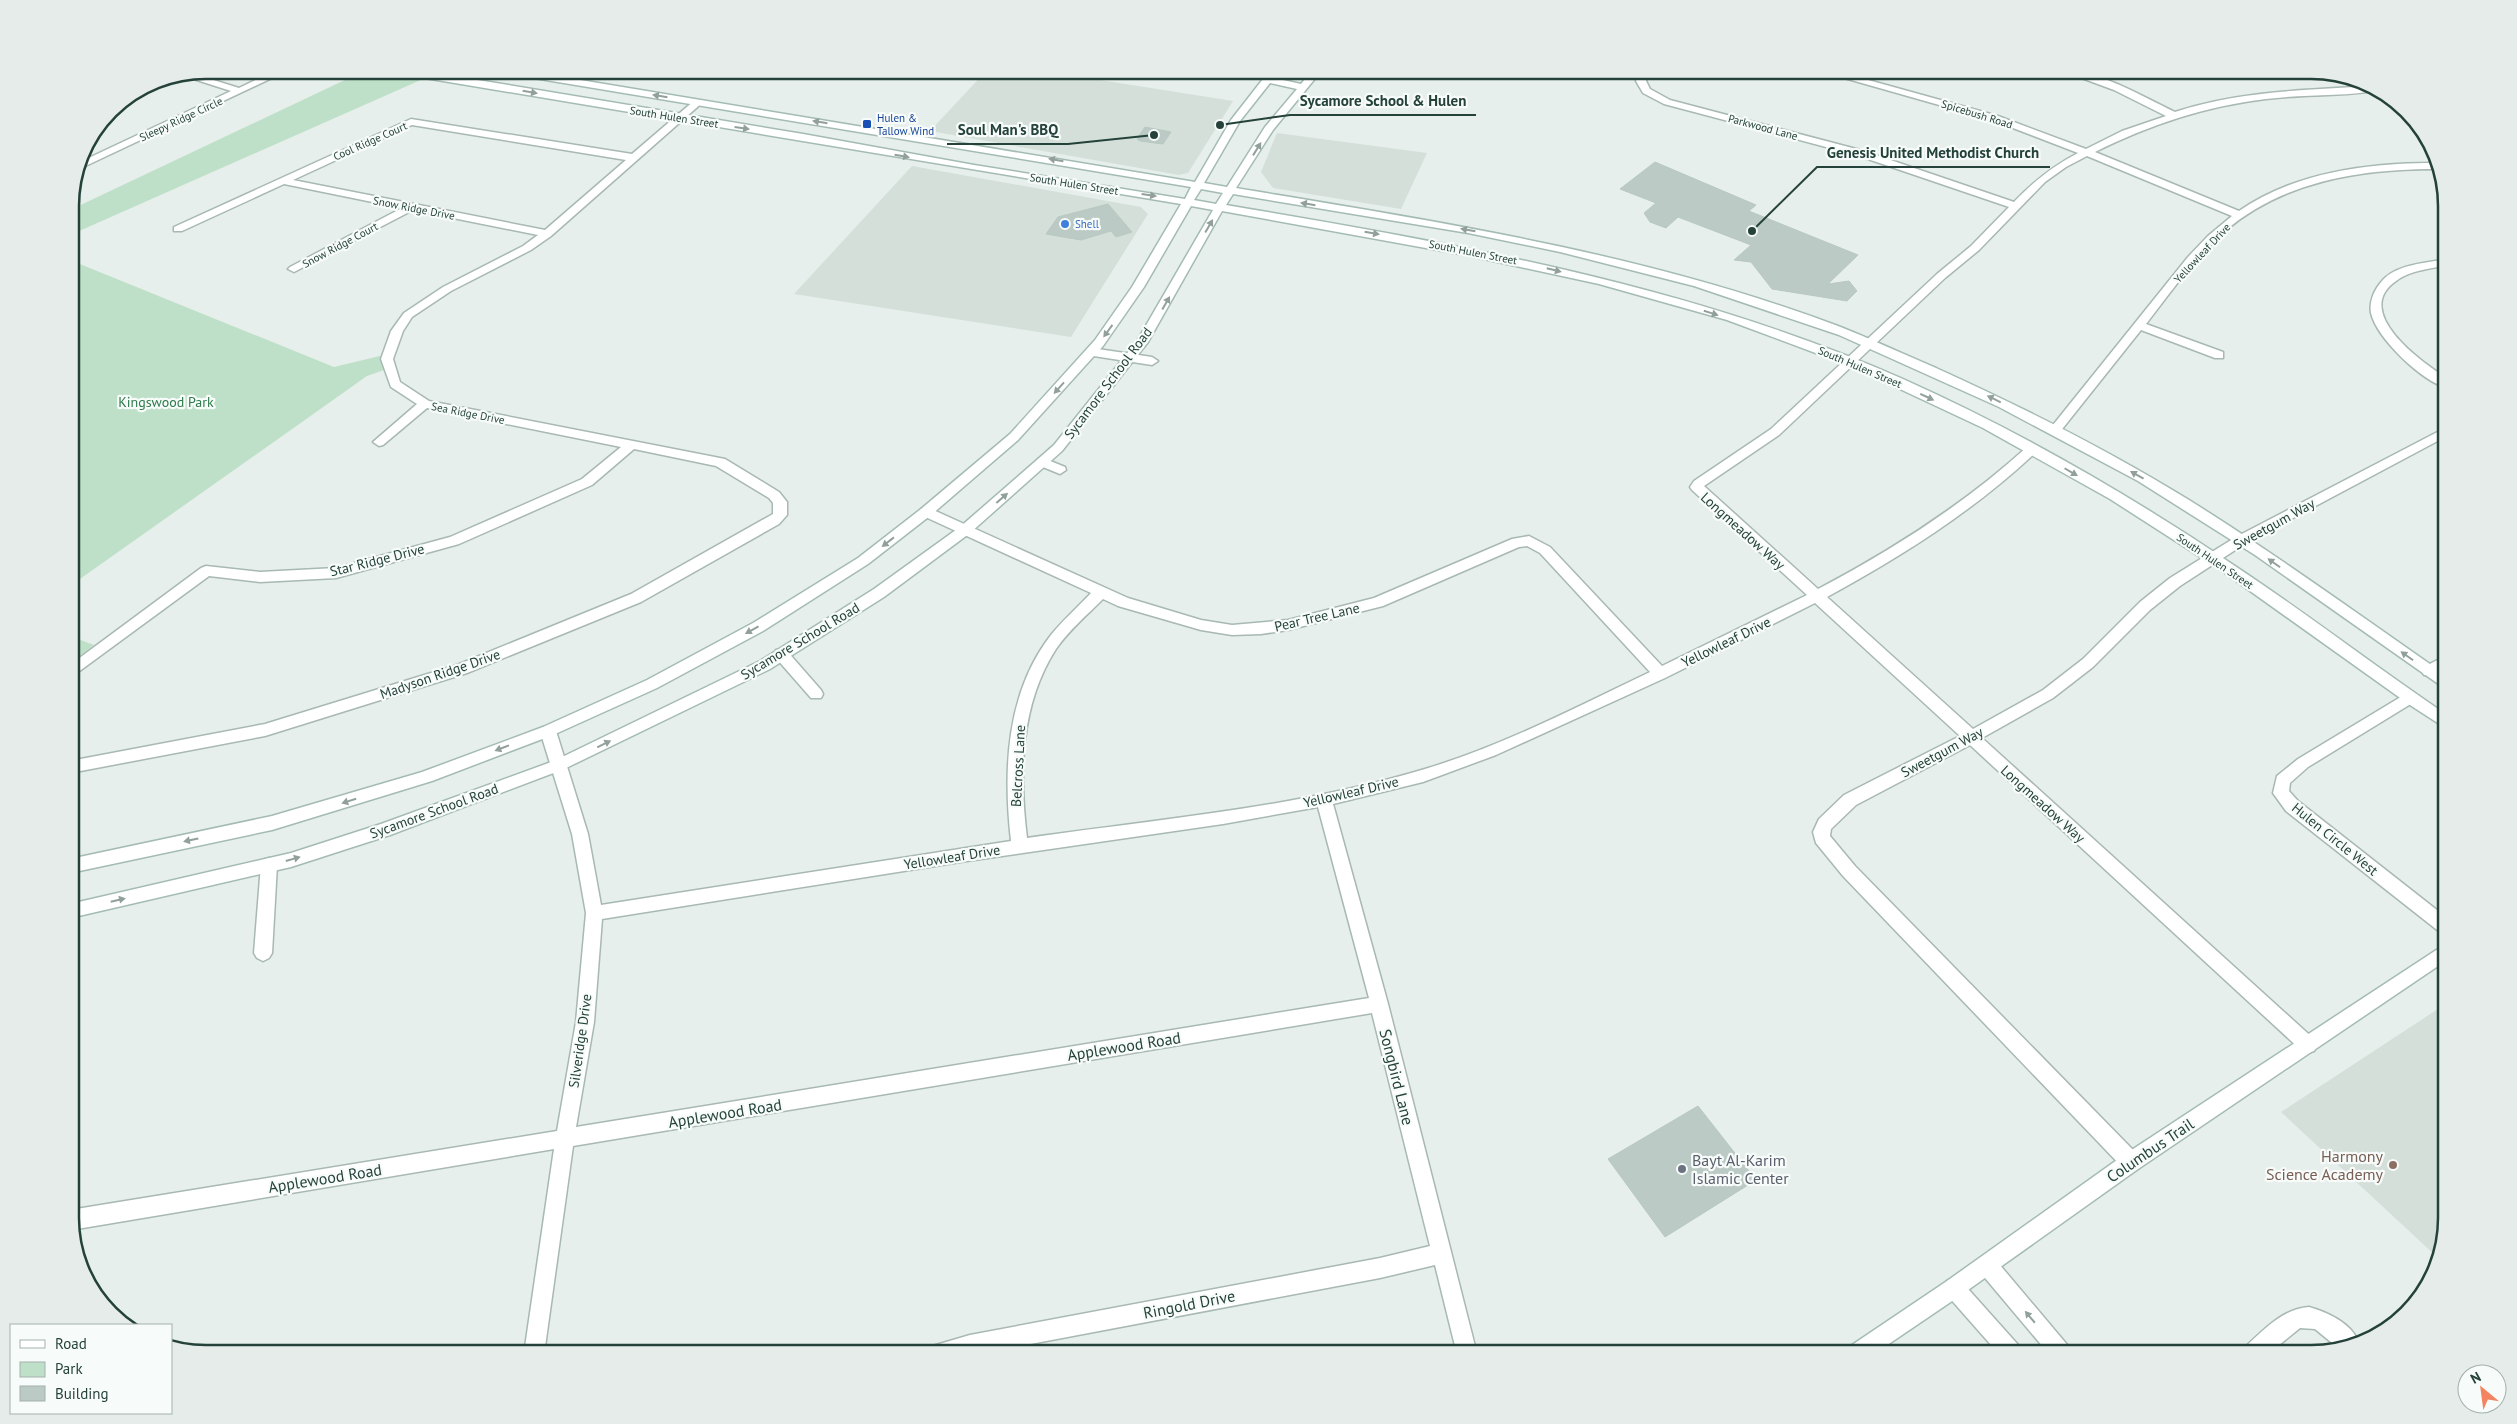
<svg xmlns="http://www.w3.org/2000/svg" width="2517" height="1424" font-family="'PT Sans',sans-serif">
<rect width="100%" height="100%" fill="#e6efeb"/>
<path fill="#d4dfda" d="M987,70H1037L1233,101L1188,173L1179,175L930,131Z
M1277,133L1427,153L1401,209L1273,188L1261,172Z
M912,166L1141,207L1148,214L1071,337L794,294Z
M2447,1003V1219L2437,1257L2281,1112Z"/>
<path fill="#bfe0c8" d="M366,70L423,79L77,232L70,238V210Z
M70,260L334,367L384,355V370L367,376L70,586Z
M70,636L94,645L70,663Z"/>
<path fill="#bbcac4" stroke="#b8c9c2" d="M1145,127L1171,132L1163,144L1140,141L1137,139Z
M1655,162L1756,205L1749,211L1858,255L1828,284L1849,281L1857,291L1847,301L1772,289L1751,262L1734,260L1751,245L1678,217L1666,228L1650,222L1644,213L1656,203L1620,189Z
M1108,204L1132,232L1116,237L1111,231L1081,240L1046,234L1058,217Z
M1698,1106L1756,1180L1665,1237L1608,1159Z"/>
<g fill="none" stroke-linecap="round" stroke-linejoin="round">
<g stroke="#a8b8b2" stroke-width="3">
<path id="street" d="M276,70H289L77,170L78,163L231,91L181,75L191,73L239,88Z
M1639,70H1649L1646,81L1650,89L1670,100L1864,151L2014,202C2034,181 2053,166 2078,153L1992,120L1816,70H1832L1998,116L2086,149L2122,131L2166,116L2114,90L2060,70C2100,70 2141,96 2175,112C2237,91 2306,90 2371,86L2381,90C2344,97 2304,94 2266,99C2206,106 2149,125 2095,152L2239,211C2295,172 2368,163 2435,163L2436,169C2361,169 2283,181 2225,231C2195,257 2171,292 2146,324L2223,352V358H2215L2141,330L2059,433L2055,434L2049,430L2188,257L2208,236L2232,216L2087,156L2066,167L2045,182L1979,250L1945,278L1779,435L1704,486L1818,589C1894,549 1963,505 2027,447H2035L2037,450L2035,453C1972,512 1902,556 1827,597L1973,729L2043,690L2083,659L2140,602L2170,578L2236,537L2447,427V436L2246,543L2180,586L2150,610L2093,667L2053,698L1982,738L2314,1039L2317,1045L2314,1051L2308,1053L2302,1051L1970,745L1856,805L1831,829L1830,836L1855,866L2138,1155L2140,1162L2138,1169L2131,1171L2124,1169L1843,876L1816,843L1813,832L1819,819L1844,795L1960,736L1815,603L1665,678L1496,755L1423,782L1333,804L1388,1004L1477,1354H1457L1435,1265L1380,1278L977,1354H926L929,1347L970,1335L1380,1258L1430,1246L1372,1013L573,1146L544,1354H524L554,1149L71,1230L70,1210L557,1131L576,1022L586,913L572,834L540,731L543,727H553L556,731L588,834L601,905L1011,841C1003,770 1006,693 1051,635C1063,620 1078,607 1091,593L921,515L919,512L921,509H931L1128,598L1201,620L1232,625L1288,620L1374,598L1512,539L1529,536L1550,547L1662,666L1807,595L1692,490L1690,487L1694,481L1771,429L1937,274L1971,246L2009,207L1856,155L1664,104L1643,93L1636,81ZM1527,546L1540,553L1650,672C1577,707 1502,746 1425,769C1296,808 1159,819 1027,838C1019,774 1020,705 1056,649C1069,630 1087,615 1103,599L1118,606L1201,630L1232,635L1261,634L1288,630L1383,606L1519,547ZM1318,807L1369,998L576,1127L594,1022L602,919L967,861L1223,824Z
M695,100L703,102L551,236L531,250L451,291L412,317L403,331L393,359L400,382L429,401L725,459L779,492L787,502V515L779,524L641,602L467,673L265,736L70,773V761L265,724L457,665L631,594L773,514V503L769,498L716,466L634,449L592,485L459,544L336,578L260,582L209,576L70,678V665L201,568L206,566L260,572L336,568L450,537L582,479L621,447L427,408L383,445L379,446L373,442L417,404L391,387L381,359L391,331L404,313L443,287L523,246L538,235L413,210L294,272L288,269L290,267L402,208L284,184L182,231H174V227L411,119L632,154ZM412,125L626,160L545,230L293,180Z
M2447,259V265C2430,269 2410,270 2396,281C2351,312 2422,363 2447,378V388C2422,381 2377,339 2371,313C2369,302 2374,290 2382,281C2396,264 2427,263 2447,259Z
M1091,348L1152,357L1158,361L1152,365L1087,355L1085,352Z
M1043,458L1065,467L1066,470L1060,474L1038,465L1037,462L1038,459Z
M781,649L786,650L821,690L823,694L821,698H811L776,658L774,654L776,650Z
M2447,655V667L2434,675H2424L2422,671L2424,667Z
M2409,692L2414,694L2416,698L2414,702L2308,767L2290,783L2289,791L2298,801L2447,918V935L2441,933L2286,811L2273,793L2277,776L2298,759Z
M269,858L275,860L277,865L272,953L269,958L263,961L257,958L254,953L261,865L263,860Z
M1987,1255L1994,1258L2069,1347L2072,1354H2049L1980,1272L1977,1265L1980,1258Z
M1954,1278L1961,1281L2020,1347L2023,1354H1999L1947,1295L1944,1288L1947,1281Z
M2309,1307C2327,1312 2351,1323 2358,1341L2337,1347L2315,1329L2300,1328L2268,1354H2242L2245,1347C2264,1330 2282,1309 2309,1307Z"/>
</g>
<g stroke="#a4bbb3" stroke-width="3">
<path id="secondary" d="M390,70H413L490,82L803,134L974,165L1185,199L1191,187L503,73L498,70H520L1195,182L1231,120L1270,70H1280L1274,78L1301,84L1312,70H1322L1273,130L1236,188C1440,222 1644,253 1838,326C1871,339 1903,354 1936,368C2022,407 2108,450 2189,500C2277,555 2362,617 2447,676V690L2255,555L2138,481L1999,407L1839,335L1694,286L1560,252L1468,233L1233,194L1226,205C1456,244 1688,284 1903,379C2017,430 2128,494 2232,564C2305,612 2374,666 2447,715V729L2410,705L2222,571L2110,499L1983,428L1853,367L1727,320L1599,284L1470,256L1222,211L1148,342L1062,451L970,533L884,597L770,669L564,769L390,835L291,867L70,918V904L291,853L381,824L554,761L760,661L874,589L960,527L1054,445L1137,341L1213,210L1191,206L1144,287L1103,346L1018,440L931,515L868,564L763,631L657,688L553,735L432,781L272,830L70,873V859L272,816L422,772L543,727L647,680L753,623L858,558L921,509L1010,434L1095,340L1132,287L1181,204L395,73ZM1270,83L1297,89L1265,127L1227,187L1204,183L1240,121ZM1201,189L1223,193L1216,204L1194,200Z
M2447,943V960L2138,1169L1961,1295L1874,1354H1846L1849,1347L1947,1281L2124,1155Z"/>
</g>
<use href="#street" fill="#fff" fill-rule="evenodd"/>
<use href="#secondary" fill="#fff" fill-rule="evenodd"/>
</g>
<defs><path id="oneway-solid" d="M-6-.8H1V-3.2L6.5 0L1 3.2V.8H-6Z" transform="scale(1.25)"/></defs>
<g fill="#92a09c">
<use href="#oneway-solid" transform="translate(530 92) rotate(10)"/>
<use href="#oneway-solid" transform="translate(660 96) rotate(-171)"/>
<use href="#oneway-solid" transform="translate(820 122) rotate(-171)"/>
<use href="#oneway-solid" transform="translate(742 128) rotate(8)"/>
<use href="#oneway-solid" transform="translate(1257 149) rotate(-58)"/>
<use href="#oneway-solid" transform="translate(902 156) rotate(10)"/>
<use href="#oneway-solid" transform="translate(1056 160) rotate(-170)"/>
<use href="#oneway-solid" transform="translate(1149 195) rotate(8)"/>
<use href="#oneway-solid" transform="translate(1308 204) rotate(-171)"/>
<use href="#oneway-solid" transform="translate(1209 226) rotate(-60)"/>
<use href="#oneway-solid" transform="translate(1468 230) rotate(-170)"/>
<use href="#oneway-solid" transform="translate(1372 233) rotate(10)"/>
<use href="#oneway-solid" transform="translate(1554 270) rotate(14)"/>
<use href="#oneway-solid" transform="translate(1166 303) rotate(-60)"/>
<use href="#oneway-solid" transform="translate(1711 313) rotate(17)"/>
<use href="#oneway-solid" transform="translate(1108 331) rotate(126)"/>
<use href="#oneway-solid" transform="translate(1059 388) rotate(132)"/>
<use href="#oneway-solid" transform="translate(1927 397) rotate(25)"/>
<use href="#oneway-solid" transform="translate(1994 399) rotate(-154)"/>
<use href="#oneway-solid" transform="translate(2071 472) rotate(30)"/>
<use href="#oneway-solid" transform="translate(2137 475) rotate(-151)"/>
<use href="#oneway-solid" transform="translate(1002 498) rotate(-41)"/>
<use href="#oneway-solid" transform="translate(888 542) rotate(142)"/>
<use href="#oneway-solid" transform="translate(2274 563) rotate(-145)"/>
<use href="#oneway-solid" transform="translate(752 630) rotate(151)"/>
<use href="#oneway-solid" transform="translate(2407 656) rotate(-145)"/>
<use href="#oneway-solid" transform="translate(604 744) rotate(-26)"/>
<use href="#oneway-solid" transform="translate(502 748) rotate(159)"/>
<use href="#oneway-solid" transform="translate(349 801) rotate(162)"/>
<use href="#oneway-solid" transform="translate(191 840) rotate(168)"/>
<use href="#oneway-solid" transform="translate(293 859) rotate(-16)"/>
<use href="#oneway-solid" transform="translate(118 900) rotate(-13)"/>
<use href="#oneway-solid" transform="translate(2030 1317) rotate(-130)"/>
</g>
<rect fill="#1a4fb4" stroke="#f7fbf9" stroke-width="2" x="862" y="119" width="10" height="10" rx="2.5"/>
<circle fill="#3f7fe0" stroke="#f7fbf9" stroke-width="2" cx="1065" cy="224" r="5"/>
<circle fill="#8d6e63" stroke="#f7fbf9" stroke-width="2" cx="2393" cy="1165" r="5"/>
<circle fill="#6b7280" stroke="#f7fbf9" stroke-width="2" cx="1682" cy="1169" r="5"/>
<g text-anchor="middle" stroke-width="4.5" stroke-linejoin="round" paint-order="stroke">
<g font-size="11" fill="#24423a" stroke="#f7fbf9">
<text transform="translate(1977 114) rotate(17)" y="4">Spicebush Road</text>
<text transform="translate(674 117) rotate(9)" y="4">South Hulen Street</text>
<text transform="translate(181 119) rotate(-25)" y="4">Sleepy Ridge Circle</text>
<text transform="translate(1763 127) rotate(15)" y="4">Parkwood Lane</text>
<text transform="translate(370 141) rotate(-24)" y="4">Cool Ridge Court</text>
<text transform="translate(1074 184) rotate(9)" y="4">South Hulen Street</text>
<text transform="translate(414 208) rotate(11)" y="4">Snow Ridge Drive</text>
<text transform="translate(340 245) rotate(-28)" y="4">Snow Ridge Court</text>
<text transform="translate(1473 252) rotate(11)" y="4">South Hulen Street</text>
<text transform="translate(2202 253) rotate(-47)" y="4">Yellowleaf Drive</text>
<text transform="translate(1860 367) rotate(23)" y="4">South Hulen Street</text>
<text transform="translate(468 413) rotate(11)" y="4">Sea Ridge Drive</text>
<text transform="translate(2215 561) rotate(34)" y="4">South Hulen Street</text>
</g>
<g font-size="11" fill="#164399" stroke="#f7fbf9" text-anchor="start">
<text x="877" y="122">Hulen &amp;<tspan x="877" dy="13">Tallow Wind</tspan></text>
</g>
<g font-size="11" fill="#366cbe" stroke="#f7fbf9" text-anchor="start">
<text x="1075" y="228">Shell</text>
</g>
<g font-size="14" fill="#24423a" stroke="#f7fbf9">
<text transform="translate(1108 383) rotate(-53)" y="5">Sycamore School Road</text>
<text transform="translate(2274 524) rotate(-29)" y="5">Sweetgum Way</text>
<text transform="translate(1743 531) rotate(42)" y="5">Longmeadow Way</text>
<text transform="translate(377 560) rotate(-14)" y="5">Star Ridge Drive</text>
<text transform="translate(1317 617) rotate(-13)" y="5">Pear Tree Lane</text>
<text transform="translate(800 641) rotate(-31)" y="5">Sycamore School Road</text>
<text transform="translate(1726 642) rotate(-26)" y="5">Yellowleaf Drive</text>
<text transform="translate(440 674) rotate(-19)" y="5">Madyson Ridge Drive</text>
<text transform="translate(1942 752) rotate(-28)" y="5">Sweetgum Way</text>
<text transform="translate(1018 766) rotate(-87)" y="5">Belcross Lane</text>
<text transform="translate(1351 792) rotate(-13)" y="5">Yellowleaf Drive</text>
<text transform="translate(2043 804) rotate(42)" y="5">Longmeadow Way</text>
<text transform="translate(434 811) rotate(-20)" y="5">Sycamore School Road</text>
<text transform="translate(2335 839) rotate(39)" y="5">Hulen Circle West</text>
<text transform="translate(952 857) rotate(-9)" y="5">Yellowleaf Drive</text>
<text transform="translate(580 1041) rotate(-82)" y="5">Silveridge Drive</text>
</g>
<g font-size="14" fill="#2d7a4b" stroke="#f7fbf9">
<text x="166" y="407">Kingswood Park</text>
</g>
<g font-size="16" fill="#24423a" stroke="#f7fbf9">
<text transform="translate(1124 1046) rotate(-9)" y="6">Applewood Road</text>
<text transform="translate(1397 1077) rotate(76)" y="6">Songbird Lane</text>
<text transform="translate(725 1113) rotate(-9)" y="6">Applewood Road</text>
<text transform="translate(2150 1150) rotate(-34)" y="6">Columbus Trail</text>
<text transform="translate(325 1178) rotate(-9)" y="6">Applewood Road</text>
<text transform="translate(1189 1304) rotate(-11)" y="6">Ringold Drive</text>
</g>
<g font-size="16" fill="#785e54" stroke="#f7fbf9" text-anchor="end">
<text x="2383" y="1162">Harmony<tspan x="2383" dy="18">Science Academy</tspan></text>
</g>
<g font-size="16" fill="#5b616d" stroke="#f7fbf9" text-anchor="start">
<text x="1692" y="1166">Bayt Al-Karim<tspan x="1692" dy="18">Islamic Center</tspan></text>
</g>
</g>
<path d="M0 0H2517V1424H0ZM206 79H2311A127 127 0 0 1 2438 206V1218A127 127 0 0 1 2311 1345H206A127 127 0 0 1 79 1218V206A127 127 0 0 1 206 79Z" fill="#e6ecea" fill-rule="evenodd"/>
<path fill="none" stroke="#24423a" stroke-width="2.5" d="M206 79H2311A127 127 0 0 1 2438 206V1218A127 127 0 0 1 2311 1345H206A127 127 0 0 1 79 1218V206A127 127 0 0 1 206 79Z"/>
<path fill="none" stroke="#24423a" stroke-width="2" d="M1220 125L1290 115H1476M1154 135L1068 144H947M1752 231L1817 167H2050"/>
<g fill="#24423a" stroke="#f7fbf9" stroke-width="2">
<circle cx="1220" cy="125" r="5"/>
<circle cx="1154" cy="135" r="5"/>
<circle cx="1752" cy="231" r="5"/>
</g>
<g font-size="15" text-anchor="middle" font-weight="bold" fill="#24423a" stroke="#f7fbf9" stroke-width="4.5" stroke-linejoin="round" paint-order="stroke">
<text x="1383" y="106">Sycamore School &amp; Hulen</text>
<text x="1008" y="135">Soul Man's BBQ</text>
<text x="1933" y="158">Genesis United Methodist Church</text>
</g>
<rect x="10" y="1324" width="162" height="90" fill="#f7fbf9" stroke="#a3b1ad"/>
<rect x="20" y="1340" width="25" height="8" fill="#ffffff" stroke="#a3b1ad"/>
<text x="55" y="1349" font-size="15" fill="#24423a">Road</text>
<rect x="20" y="1362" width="25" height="15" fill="#bfe0c8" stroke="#a3b1ad"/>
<text x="55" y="1374" font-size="15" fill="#24423a">Park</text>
<rect x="20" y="1386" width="25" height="15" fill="#bbcac4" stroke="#a3b1ad"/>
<text x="55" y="1399" font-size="15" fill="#24423a">Building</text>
<g transform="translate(2482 1389) rotate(331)"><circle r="24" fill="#f7fbf9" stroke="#a3b1ad"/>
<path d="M0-4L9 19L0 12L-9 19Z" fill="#f4845f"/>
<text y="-8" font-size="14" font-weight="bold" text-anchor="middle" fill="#24423a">N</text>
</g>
</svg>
